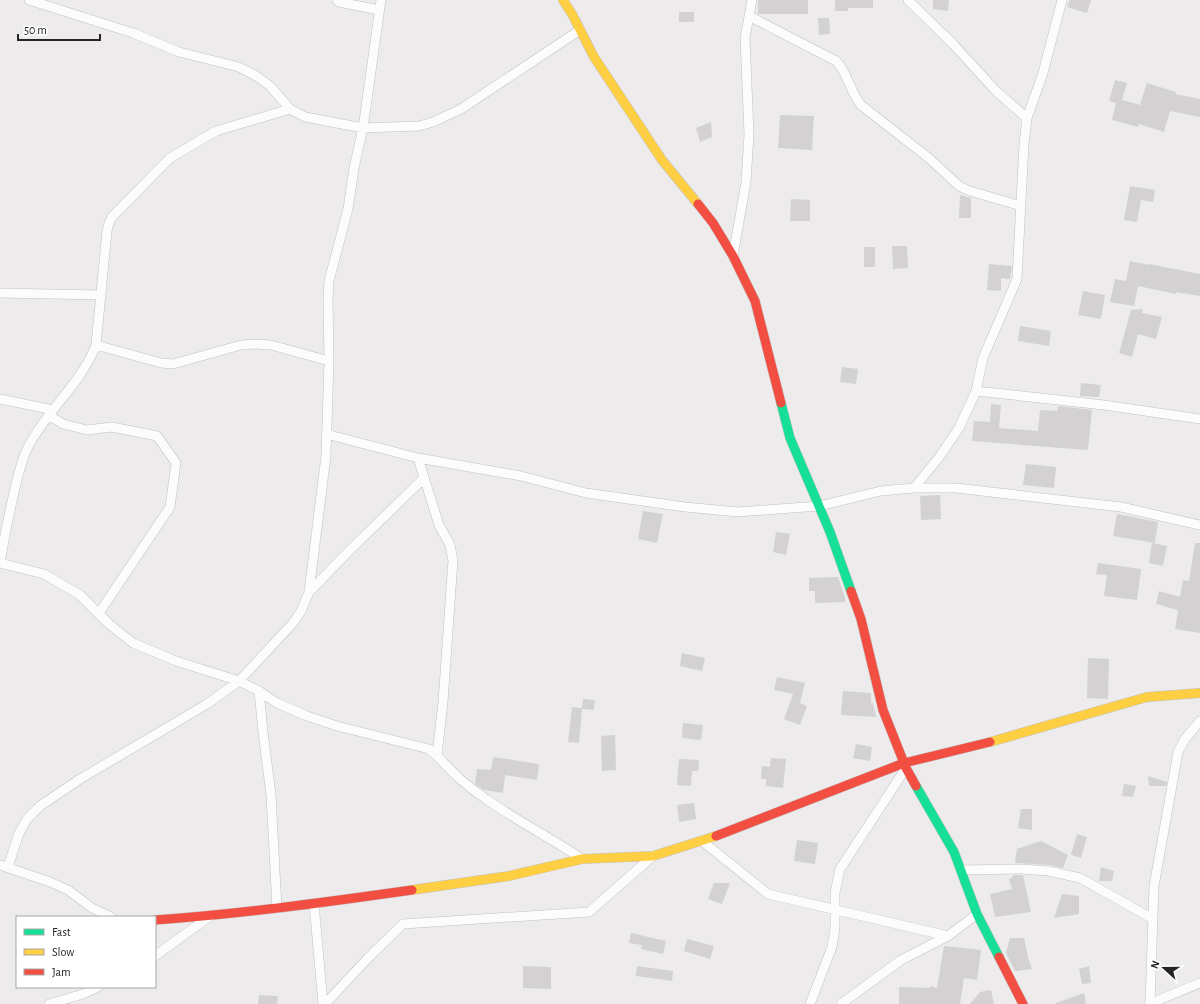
<svg xmlns="http://www.w3.org/2000/svg" width="1200" height="1004" font-family="'Alegreya Sans',sans-serif">
<rect width="100%" height="100%" fill="#edebec"/>
<path fill="#d3d1d2" d="M758,0H808V14H758Z
M835,0H873V8H848V11H835Z
M933,0H949L948,11L933,9Z
M1070,0H1091L1087,13L1067,7Z
M679,12H694V22H679Z
M818,18H829L830,34L819,35Z
M1115,80L1127,83L1122,100L1140,105L1147,83L1176,92L1175,94L1200,99V117L1170,111L1164,132L1139,124L1138,127L1112,120L1116,103L1109,101Z
M780,115L814,116L812,150L778,148Z
M711,122L712,137L700,142L696,128Z
M1130,186L1155,190L1153,202L1141,200L1137,222L1124,220Z
M960,195L971,198V218H959Z
M791,199L810,200V221H790Z
M892,246H907L908,268L893,269Z
M864,247H875V267H864Z
M1130,261L1149,265V264L1200,274V296L1176,292V294L1138,286L1134,306L1110,302L1115,279L1126,281Z
M989,264L1012,266L1010,279L1001,278V291L987,290Z
M1083,291L1105,295L1101,319L1078,315Z
M1143,309L1142,313L1162,317L1156,339L1138,334L1132,357L1119,353L1131,310Z
M1020,326L1051,331L1049,346L1018,341Z
M842,367L858,369L856,384L840,382Z
M1081,383L1101,385L1099,397L1080,396Z
M991,404L1001,405L999,428L1038,431L1040,410L1057,411L1058,406L1092,410L1088,450L972,441L974,421L990,422Z
M1026,464L1056,467L1054,488L1023,485Z
M940,495L941,519L921,520L920,496Z
M643,511L663,514L657,543L638,539Z
M1117,514L1158,522L1155,543L1113,536Z
M776,532L790,534L786,555L773,552Z
M1152,543L1167,546L1163,566L1149,563Z
M1195,543H1200V633L1175,629L1178,610L1156,604L1159,591L1180,597L1183,580L1189,581Z
M1098,563L1141,569L1137,600L1104,596L1107,575L1096,574Z
M838,577L845,598V602L815,603V591H809V578Z
M682,653L705,658L702,671L680,666Z
M1088,658L1109,659L1108,699L1087,698Z
M777,677L805,683L800,703L807,706L800,725L784,719L793,694L774,690Z
M843,691L871,693V703H873L876,717L841,715Z
M583,699L595,700L594,710L582,709L579,743L568,742L572,707L582,708Z
M683,723L703,725L701,740L682,738Z
M615,735L616,770L602,771L601,736Z
M856,744L872,747L870,761L853,758Z
M493,757L539,764L537,780L505,775L503,793L484,790L475,784L477,769L491,770Z
M771,758L786,759L783,788L766,786V779H761L762,766L770,767Z
M679,759L699,760L698,771H692L691,786L677,785Z
M1148,776L1167,782L1166,786H1149Z
M1124,784L1136,786L1133,797L1122,796Z
M694,803L696,819L679,822L677,805Z
M1021,809H1032V830L1018,828Z
M1077,834L1087,837L1081,858L1071,855Z
M797,840L818,843L815,864L794,861Z
M1041,841L1068,855L1063,868L1050,865L1015,863L1017,849Z
M1101,867L1114,871L1112,881H1099Z
M1013,875H1023L1031,912L995,917L990,894L1012,889L1009,879L1012,878Z
M714,883H730L722,904L708,899Z
M1062,894L1079,896V914L1054,918Z
M631,933L666,941L663,954L641,949L642,945L629,943Z
M1010,938H1024L1028,957L1032,969L1015,971L1006,953Z
M687,939L714,946L710,959L684,951Z
M944,946L981,950L977,980L964,978L960,1004H899V987L930,988V986L937,988Z
M523,966L551,967V989L523,988Z
M637,966L673,971L672,981L636,976Z
M1089,966L1091,983L1082,984L1079,969Z
M991,990L994,1004H970L980,992Z
M1084,993L1086,1004H1056V1003Z
M259,995L278,996L277,1004H258Z"/>
<g fill="none" stroke-linecap="round" stroke-linejoin="round">
<g stroke="#c3c1c2" stroke-width="10">
<path id="street" d="M29,0L133,33L179,52L239,67L258,77L270,86L290,109L305,117L363,128L419,126L433,122L461,109L580,30
M337,0L339,2L379,10
M908,0L953,44L996,91L1027,118
M749,16L836,61C848,73 850,92 861,105L930,159L959,186L970,191L1021,206
M733,256L746,182L749,134L745,38L752,0
M0,293L101,295
M96,345L161,363L173,364L241,345L254,344L271,345L329,361
M976,391L1104,405L1200,419
M0,399L53,410
M49,415L63,424L87,430L112,427L157,436L176,463L170,507L99,613
M326,434L418,458L521,476L586,493L685,507L738,512L819,506L881,491L914,488H956L1121,507L1200,525
M418,458L439,525L450,545L453,560L443,702L437,755
M914,488L940,456L959,428L976,391L983,358L1017,279L1024,144L1027,118L1043,73L1062,0
M0,563L44,574L80,595L109,624L133,643L176,661L239,681L259,691L277,703L307,716L337,726L429,749C440,758 449,769 460,779C468,786 477,793 486,799C517,821 551,838 582,859
M0,563C5,533 11,504 18,476C21,466 23,456 28,447C47,410 81,384 96,345L107,231L109,223L112,217L170,158L216,131L290,109
M309,592L350,550L424,478
M259,691L263,732L271,795L277,908
M702,841L768,894L948,936
M0,865L50,882L68,890L92,908L111,917
M8,867L19,833L27,819L40,806L80,779L207,704L239,681L293,623L301,611L309,592L326,456L329,361L328,299L329,281L348,209L354,168L363,128L381,0
M961,870L1022,869L1049,871L1080,878L1153,919
M314,904L323,1004
M155,956L210,916
M1150,1003L1154,886L1178,752L1185,739L1200,721
M49,1004L83,994L98,987
M325,1004L369,957L403,924L589,912L653,856
M810,1004L832,947L835,928V893L840,869L906,768
M841,1004L901,960L948,936L977,914
M1149,1004L1200,983"/>
</g>
<g stroke="#c3c1c2" stroke-width="10">
<path id="fast" d="M781,403L790,438L830,532L851,591
M916,786L954,852L977,914L999,957"/>
</g>
<g stroke="#c3c1c2" stroke-width="10">
<path id="slow" d="M563,0L572,14L594,57L662,160L698,204
M990,742L1147,697L1200,693
M412,890L509,876L582,859L653,856L716,836"/>
</g>
<g stroke="#c3c1c2" stroke-width="10">
<path id="jam" d="M698,204L713,223L733,256L755,301L781,403
M851,591L861,619L883,710L906,768L916,786
M716,836L904,763L990,742
M155,920C241,914 327,902 412,890
M999,957L1023,1004"/>
</g>
<use href="#street" stroke="#fcfcfc" stroke-width="9"/>
<use href="#fast" stroke="#16e098" stroke-width="9"/>
<use href="#slow" stroke="#ffcf43" stroke-width="9"/>
<use href="#jam" stroke="#f24e42" stroke-width="9"/>
</g>
<rect x="16" y="916" width="140" height="72" fill="#ffffff" stroke="#a8a7a7"/>
<rect x="24" y="929" width="20" height="6" fill="#16e098" stroke="#a8a7a7"/>
<text x="52" y="936" font-size="12" fill="#252324">Fast</text>
<rect x="24" y="949" width="20" height="6" fill="#ffcf43" stroke="#a8a7a7"/>
<text x="52" y="956" font-size="12" fill="#252324">Slow</text>
<rect x="24" y="969" width="20" height="6" fill="#f24e42" stroke="#a8a7a7"/>
<text x="52" y="976" font-size="12" fill="#252324">Jam</text>
<g transform="translate(1164 968) rotate(291)" stroke="#ffffff" stroke-width="3" paint-order="stroke">
<path d="M0-3L7 15L0 10L-7 15Z" fill="#252324"/>
<text y="-6" font-size="11" font-weight="bold" text-anchor="middle" fill="#252324">N</text>
</g>
<path d="M18 34v6h82v-6" fill="none" stroke="#252324" stroke-width="2"/>
<text x="24" y="34" font-size="12" fill="#252324" stroke="#ffffff" stroke-width="3" paint-order="stroke">50 m</text>
</svg>
